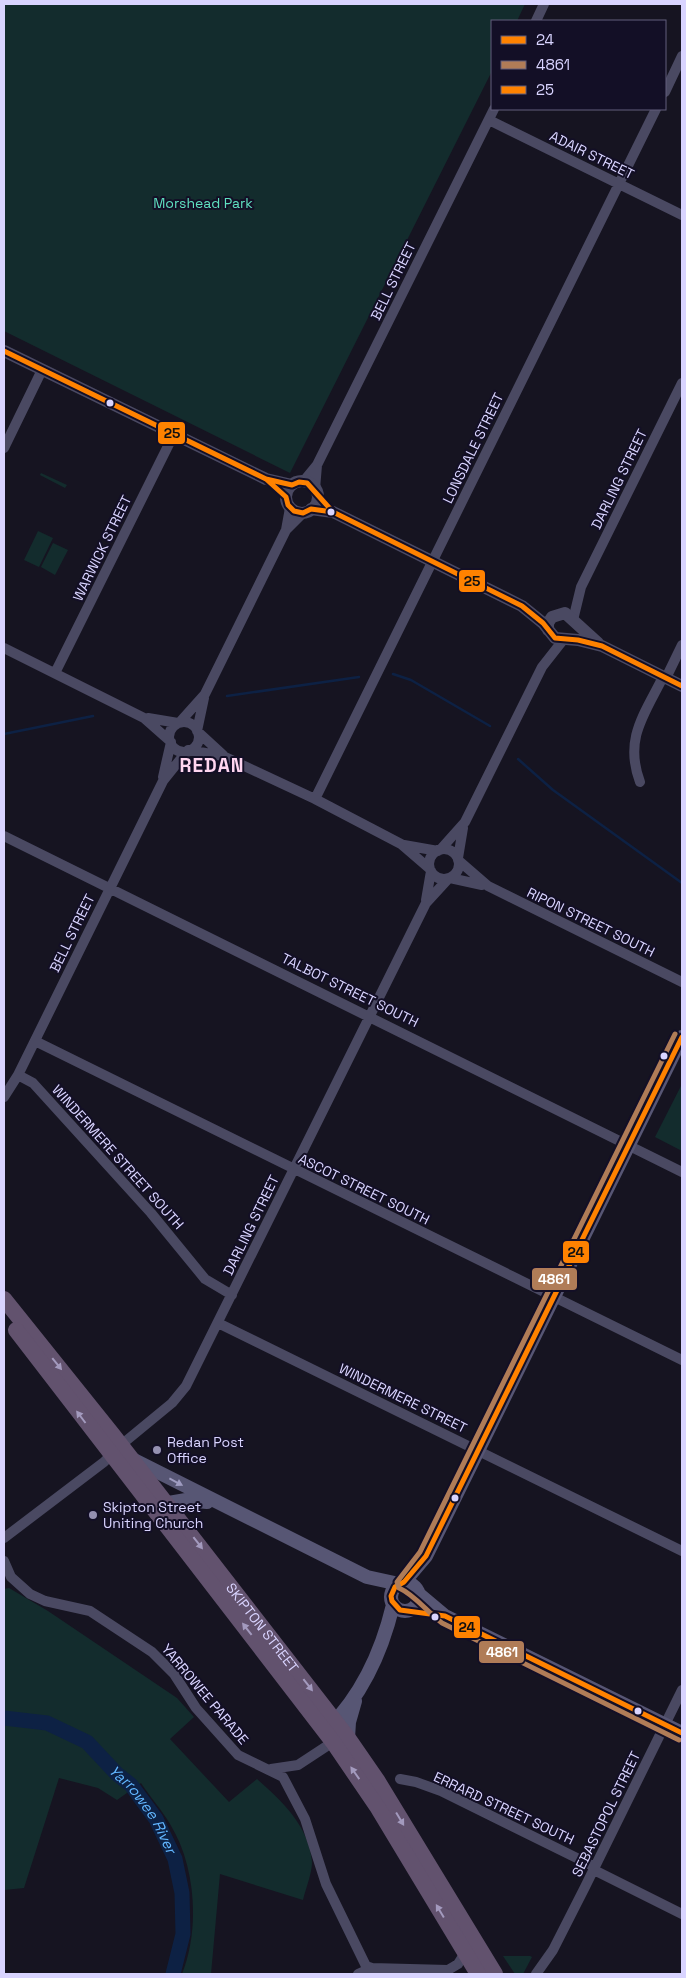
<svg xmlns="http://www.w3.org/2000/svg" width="686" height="1978" font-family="'Space Grotesk',sans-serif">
<rect width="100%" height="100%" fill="#161421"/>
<path fill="#132c2d" d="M4,4H525L517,21H492V71L290,473L4,331Z
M41,473L67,485L65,488L40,475Z
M38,531L53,538L39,567L24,560Z
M53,543L68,550L55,575L41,567Z
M682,1084V1151L655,1137Z
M9,1588L48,1611L177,1698L194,1717L170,1739L229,1802L257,1779C282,1801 309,1826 312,1862C312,1873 306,1888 303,1900L220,1874L211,1974H182C200,1929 196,1866 170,1824C162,1810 150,1797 141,1783L117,1800L98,1788L59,1778L24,1888L4,1890V1589Z
M503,1956H530L532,1957L523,1974H515Z"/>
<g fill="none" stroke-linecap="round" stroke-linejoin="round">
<path stroke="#0d2144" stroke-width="2.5" d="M393,674L411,680L490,726
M227,696L359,677
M4,734L93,716
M518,759L553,790L682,883"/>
<path stroke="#0d2144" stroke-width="15" id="s1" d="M4,1718L47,1723L87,1742L117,1774L131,1785L156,1819L175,1859L182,1893L183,1934L173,1974"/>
<path stroke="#4a4962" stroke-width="10" d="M536,21L544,4
M665,92L682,56
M489,120L682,215
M4,448L42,370
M303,482L317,465L494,109
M315,489L317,465
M286,530L290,508
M573,620L581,587L682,383
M4,648L144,718L170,741
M55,673L174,434
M666,678L682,645
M148,718L178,723
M169 737a15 15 0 1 1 30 0a15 15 0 1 1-30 0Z
M179,723L205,694L286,530L303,513
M197,731L204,698
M198,732L223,755
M188,750L223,756L315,799L401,844L430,869
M163,777L171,742
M640,782C624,739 644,715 663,677
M315,799L656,109
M4,836L682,1172
M404,845L438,851
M429 864a15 15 0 1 1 30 0a15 15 0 1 1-30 0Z
M440,850L465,822L542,667L564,639
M458,858L463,828
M458,860L488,886L682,982
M450,878L482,885
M426,900L431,871
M35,1041L682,1360
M18,1075L33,1083L151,1213L205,1279L232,1295
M4,1097L18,1075L163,781L187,751
M218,1323L682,1551
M4,1538L104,1462L121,1445L172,1403L186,1386L426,903L448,879
M4,1561L11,1577L30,1594L45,1601L90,1611L152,1652L174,1674L196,1708L238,1755L283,1777L305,1819L326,1884L366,1966L372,1968L448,1970L458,1964L465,1953
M271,1769L298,1765L333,1742
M400,1779L416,1782L441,1791L595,1867
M594,1870L682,1914
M358,1974L371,1968
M536,1974L553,1950L585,1887L682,1690"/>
<path stroke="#4a4962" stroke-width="12" d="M4,351L266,479L292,485
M286 497a16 16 0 1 1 32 0a16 16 0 1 1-32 0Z
M311,509L333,512L522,606L543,623L555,638L578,640L602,646L682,686
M548,630V623L552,617L565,613L598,643"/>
<path stroke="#575674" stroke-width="14" d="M134,1460L367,1577L399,1584
M157,1505L186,1500L207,1502
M404,1582L426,1556L682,1037
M391 1597a14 14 0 1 1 28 0a14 14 0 1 1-28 0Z
M420,1595L445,1616L682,1733
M328,1729C362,1695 382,1651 393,1605
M348,1738L349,1722L355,1701"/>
<g stroke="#62526e" stroke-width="16">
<path id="s2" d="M4,1299L113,1435L348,1738L377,1780L495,1974"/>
<path d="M16,1330L333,1742L378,1808L478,1974"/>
</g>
<g stroke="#130f26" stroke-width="9">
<path id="bus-1" d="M682,1037L426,1556L404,1582L395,1587L391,1596L392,1601L400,1610L445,1616L682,1733"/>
</g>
<g stroke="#130f26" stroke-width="9">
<path id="bus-2" d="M675,1034L420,1552L397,1582L399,1588C415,1595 427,1612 442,1623L679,1740"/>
</g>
<g stroke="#130f26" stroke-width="9">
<path id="bus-3" d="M4,351L266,479L292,485L299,482L307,483L333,512
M266,479L286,497L288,505L294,511L303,513L311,509L333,512L522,606L543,623L555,638L578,640L602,646L682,686"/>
</g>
<use href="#bus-1" stroke="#ff8200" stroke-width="5"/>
<use href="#bus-2" stroke="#b07c57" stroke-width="5"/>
<use href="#bus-3" stroke="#ff8200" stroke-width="5"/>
</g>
<defs><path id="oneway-solid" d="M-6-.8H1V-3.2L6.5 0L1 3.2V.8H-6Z" transform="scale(1.25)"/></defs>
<g fill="#a39abe">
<use href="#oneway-solid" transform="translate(57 1364) rotate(51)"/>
<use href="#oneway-solid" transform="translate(81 1417) rotate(-127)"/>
<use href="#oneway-solid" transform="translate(198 1543) rotate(52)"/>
<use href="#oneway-solid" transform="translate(247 1629) rotate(-128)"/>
<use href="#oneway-solid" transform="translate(308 1685) rotate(52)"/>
<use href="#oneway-solid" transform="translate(355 1773) rotate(-125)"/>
<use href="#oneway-solid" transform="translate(400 1819) rotate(59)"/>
<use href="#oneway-solid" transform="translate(440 1911) rotate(-121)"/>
</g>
<use fill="#9e9bc0" href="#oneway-solid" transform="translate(176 1482) rotate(28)"/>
<g fill="#d9d4ff" stroke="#130f26" stroke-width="2">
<circle cx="110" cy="403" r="4.5"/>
<circle cx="331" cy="512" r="4.5"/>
<circle cx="664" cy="1056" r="4.5"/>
<circle cx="455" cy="1498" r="4.5"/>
<circle cx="435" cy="1617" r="4.5"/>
<circle cx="638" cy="1711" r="4.5"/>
</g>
<g fill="#9591b1" stroke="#130f26" stroke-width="2">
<circle cx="157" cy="1450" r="5"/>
<circle cx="93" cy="1515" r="5"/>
</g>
<g text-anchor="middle" stroke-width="4" stroke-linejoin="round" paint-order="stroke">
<g font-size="14" fill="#d9d4ff" stroke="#130f26">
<text transform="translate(592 155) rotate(26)" y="5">ADAIR STREET</text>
<text transform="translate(393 281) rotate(-64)" y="5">BELL STREET</text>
<text transform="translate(473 448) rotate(-64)" y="5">LONSDALE STREET</text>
<text transform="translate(619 479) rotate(-64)" y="5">DARLING STREET</text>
<text transform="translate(102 548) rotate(-64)" y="5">WARWICK STREET</text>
<text transform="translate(591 922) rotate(26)" y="5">RIPON STREET SOUTH</text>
<text transform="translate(72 933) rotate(-64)" y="5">BELL STREET</text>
<text transform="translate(350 990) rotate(26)" y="5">TALBOT STREET SOUTH</text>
<text transform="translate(118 1157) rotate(48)" y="5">WINDERMERE STREET SOUTH</text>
<text transform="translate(364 1189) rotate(26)" y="5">ASCOT STREET SOUTH</text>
<text transform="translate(251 1225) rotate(-64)" y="5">DARLING STREET</text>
<text transform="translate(403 1398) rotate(26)" y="5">WINDERMERE STREET</text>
<text dy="5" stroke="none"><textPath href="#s2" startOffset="418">SKIPTON STREET</textPath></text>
<text transform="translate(205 1694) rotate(50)" y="5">YARROWEE PARADE</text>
<text transform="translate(504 1808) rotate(25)" y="5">ERRARD STREET SOUTH</text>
<text transform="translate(606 1814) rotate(-64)" y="5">SEBASTOPOL STREET</text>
</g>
<g font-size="14" fill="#5fe0c0" stroke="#130f26">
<text x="203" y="208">Morshead Park</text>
</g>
<g font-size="14" fill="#d9d4ff" stroke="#130f26" text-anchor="start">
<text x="167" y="1447">Redan Post<tspan x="167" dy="16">Office</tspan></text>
<text x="103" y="1512">Skipton Street<tspan x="103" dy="16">Uniting Church</tspan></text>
</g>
<g font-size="15" font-style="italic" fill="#62b6ff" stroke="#130f26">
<text dy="5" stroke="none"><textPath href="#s1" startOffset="176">Yarrowee River</textPath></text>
</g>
<g font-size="19" font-weight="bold" letter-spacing="1" fill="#ffd6f0" stroke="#130f26">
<text x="212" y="772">REDAN</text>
</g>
</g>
<g stroke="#130f26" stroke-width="2">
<rect x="157" y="421" width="29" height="24" rx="5" fill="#ff8200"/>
<rect x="458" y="569" width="28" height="24" rx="5" fill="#ff8200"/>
<rect x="562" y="1240" width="28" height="24" rx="5" fill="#ff8200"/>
<rect x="531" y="1267" width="47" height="24" rx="5" fill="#b07c57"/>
<rect x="453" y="1615" width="28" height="24" rx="5" fill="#ff8200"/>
<rect x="478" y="1640" width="47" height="24" rx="5" fill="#b07c57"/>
</g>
<g font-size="14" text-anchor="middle" font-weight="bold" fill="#fff">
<text x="554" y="1284">4861</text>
<text x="502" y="1657">4861</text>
</g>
<g font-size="14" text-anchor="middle" font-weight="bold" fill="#111">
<text x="172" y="438">25</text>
<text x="472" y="586">25</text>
<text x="576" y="1257">24</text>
<text x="467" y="1632">24</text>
</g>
<rect width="686" height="1978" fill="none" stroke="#d9d4ff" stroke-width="10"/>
<rect x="491" y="20" width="175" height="90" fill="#130f26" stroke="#625e7d"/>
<rect x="501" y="36" width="25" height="8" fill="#ff8200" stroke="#625e7d"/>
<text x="536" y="45" font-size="15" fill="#d9d4ff">24</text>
<rect x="501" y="61" width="25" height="8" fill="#b07c57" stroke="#625e7d"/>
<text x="536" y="70" font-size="15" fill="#d9d4ff">4861</text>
<rect x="501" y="86" width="25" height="8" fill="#ff8200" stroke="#625e7d"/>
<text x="536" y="95" font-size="15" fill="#d9d4ff">25</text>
</svg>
